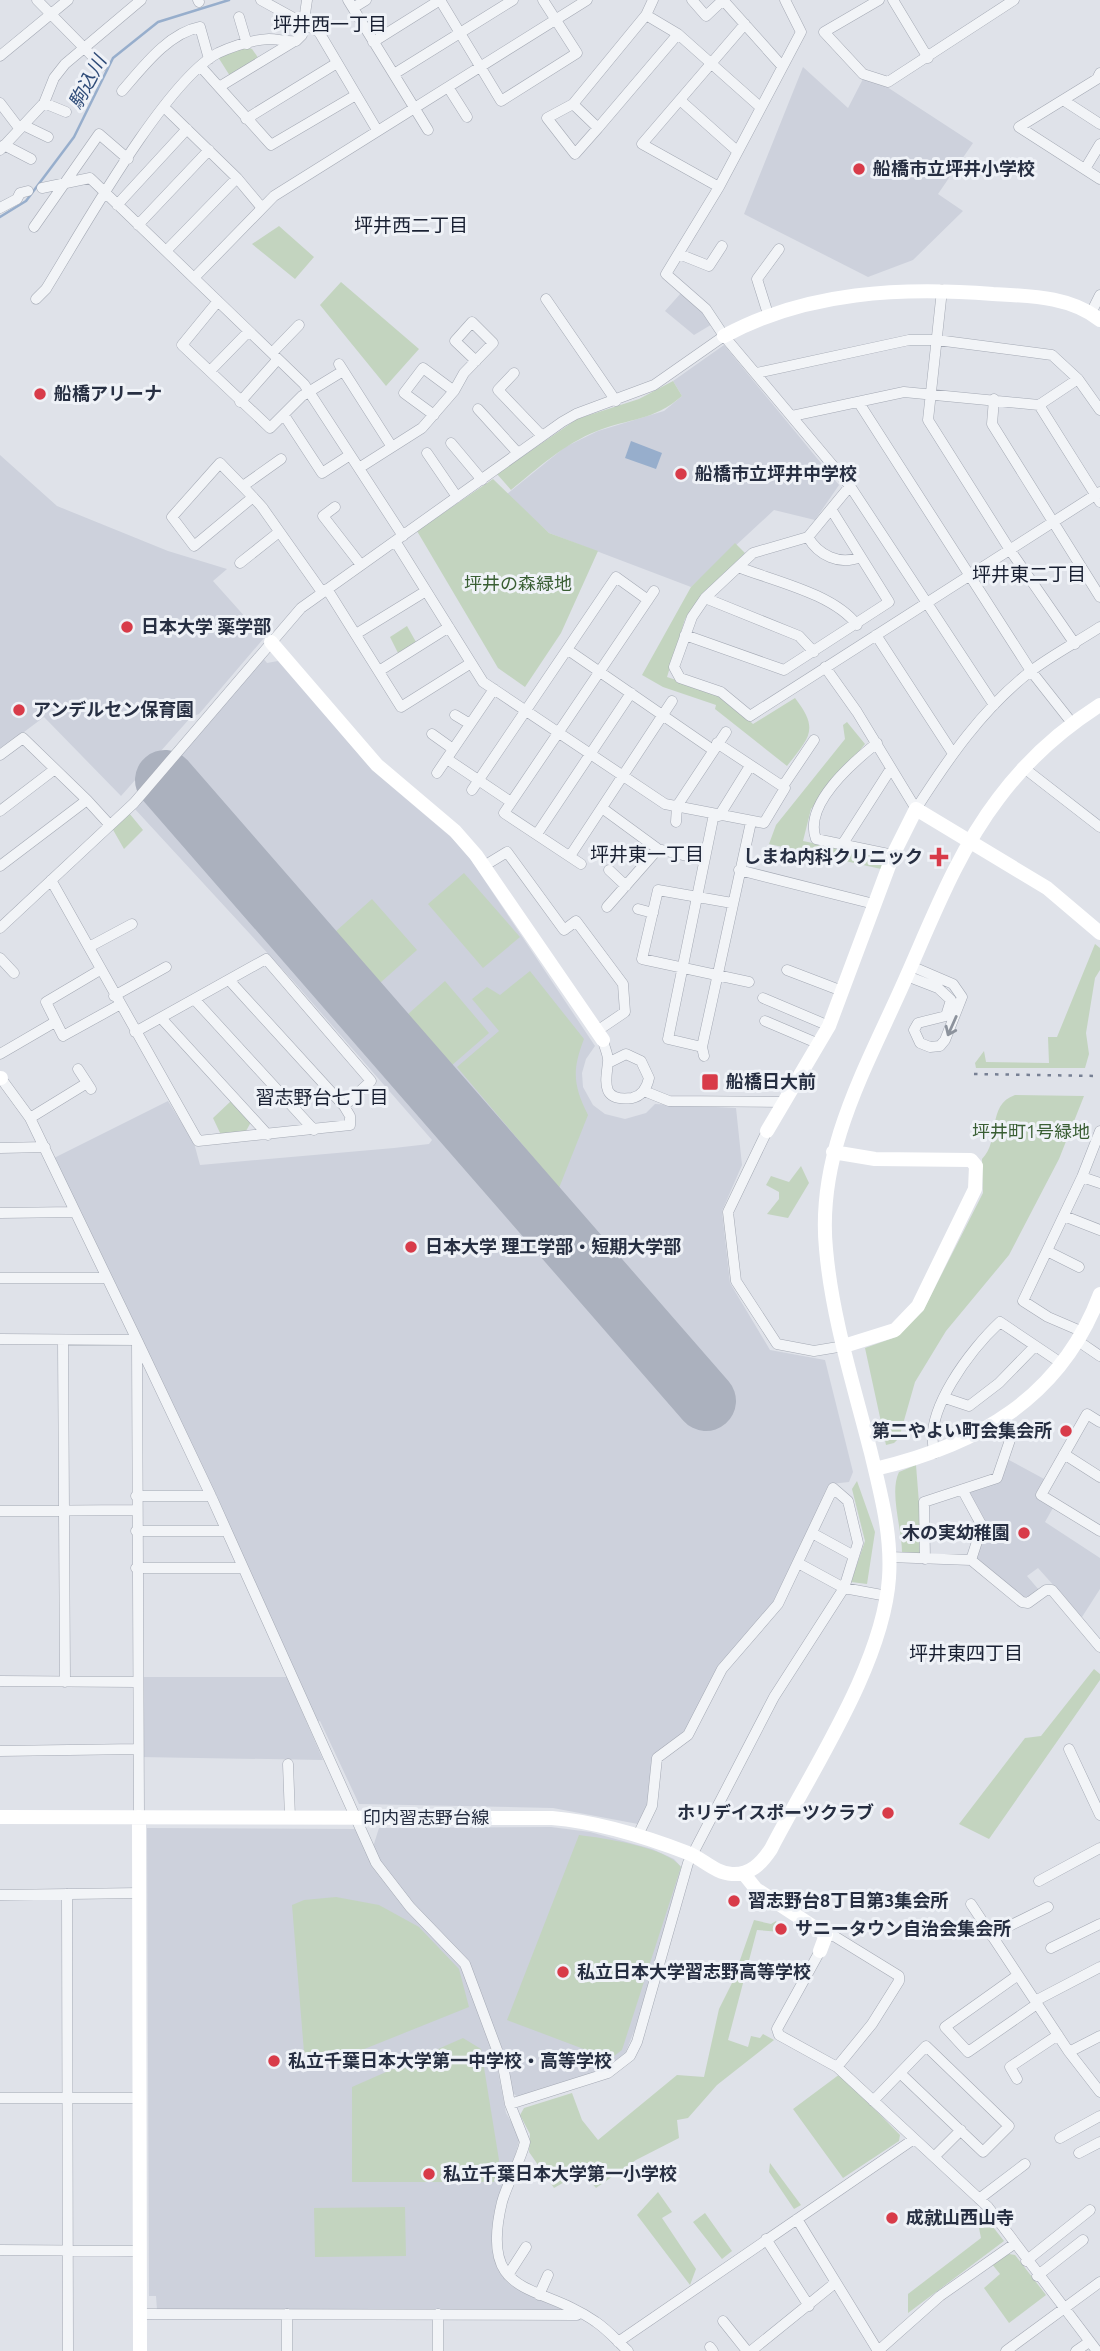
<svg xmlns="http://www.w3.org/2000/svg" width="1100" height="2351" font-family="Ubuntu,'Noto Sans JP',sans-serif">
<rect width="100%" height="100%" fill="#dfe2e9"/>
<path fill="#cdd1dc" d="M803,67L848,108L863,79L884,85L973,143L938,194L963,211L913,260L868,277L744,214Z
M681,293L709,316L714,323L694,335L665,311Z
M724,345L839,485L815,520L774,510L691,587L549,533L507,494L565,447L598,431L664,411L682,396L673,381Z
M0,455L57,506L168,551L227,569L213,581L264,638L199,714L191,717L121,796L44,717L0,750Z
M263,658L267,663L278,661L372,770L452,838L471,860L595,1046L586,1059L582,1073L583,1087L593,1105L605,1114L625,1119L646,1113L655,1104L736,1108L742,1165L722,1211L730,1283L770,1350L825,1360L853,1472L849,1482L831,1484L775,1601L718,1668L685,1733L654,1757L648,1804L638,1824L553,1808L359,1804L320,1721L316,1722L54,1158L168,1101L194,1143L200,1165L394,1148L429,1144L432,1140L295,983L134,808Z
M1009,1460L1046,1480L1038,1495L1054,1506L1045,1522L1100,1558V1589L1082,1617L1038,1568L1027,1576L1039,1590L1029,1598H1024L976,1557L988,1526L970,1494L971,1490L1001,1479Z
M141,1677H287L323,1760L140,1757Z
M551,1827L590,1832L652,1849L674,1859L681,1867L643,2009L625,2054L603,2071L518,2097L511,2092L468,1961L413,1905L372,1850L379,1828Z
M147,1828L356,1829L373,1865L462,1966L495,2055L506,2113L520,2137L494,2236L506,2278L513,2285L565,2311L157,2310L156,2296H149Z"/>
<path fill="#c3d4bf" d="M246,47L252,49L259,59L230,76L218,57Z
M279,226L314,257L295,279L252,244Z
M341,282L419,349L386,386L320,305Z
M673,381L682,396C653,421 630,418 597,431C564,444 538,468 511,490L497,474L577,419L639,399Z
M493,479L549,533L598,551L561,633L525,687L498,668L417,531Z
M735,543L745,553L701,596L685,619L667,677L721,695L753,724L795,698C820,730 809,737 787,766L715,709L716,705L663,687L642,675L691,587Z
M407,626L416,642L398,653L390,637Z
M847,722L865,744L811,809L803,841L885,858L881,869L769,844L776,825L845,739L843,725Z
M129,813L143,830L124,849L112,828Z
M464,873L520,937L483,968L428,904Z
M372,899L417,950L380,983L335,932Z
M1095,944L1100,948V970L1095,978L1086,1033L1089,1054L1085,1068H976L975,1063L984,1051L986,1062L1049,1063L1048,1037H1057Z
M530,971L584,1039C572,1070 573,1085 588,1115L559,1188L457,1067L499,1031L472,999L487,987L500,995Z
M445,981L489,1033L451,1066L407,1015Z
M1015,1095L1084,1096L1059,1159L1009,1255L946,1331L915,1382L899,1438L894,1443L886,1445L865,1348L896,1337L923,1311L983,1193L982,1159C1001,1140 986,1105 1015,1095Z
M231,1101L251,1122L246,1131L221,1135L213,1118Z
M801,1166L809,1183L788,1218L767,1214L779,1199V1192L766,1185L771,1176L789,1182Z
M916,1465L923,1554L902,1552C902,1529 889,1492 899,1472Z
M857,1481L875,1532L867,1584L851,1582L865,1541L852,1489Z
M1094,1669L1100,1674V1680L989,1839L959,1824L1025,1738L1041,1736Z
M579,1835C603,1838 667,1847 681,1867L622,2050L610,2059L507,2020Z
M336,1897L379,1905L419,1927L459,1969L469,2007L327,2064L304,2052L292,1905L304,1900Z
M754,1920L771,1924L776,1921L781,1932L757,1930L728,2040L748,2047L751,2036L760,2038L763,2034L774,2040L717,2085L688,2118L677,2120L679,2138L636,2160L596,2188L582,2172L554,2188L529,2152L530,2134L520,2115L524,2108L572,2093L582,2120L598,2140L677,2075L704,2077L719,2009L732,1983Z
M463,2038L481,2049L499,2160L494,2182H352V2087Z
M840,2074L900,2135L899,2141L843,2178L793,2109Z
M770,2163L801,2205L794,2209L769,2172Z
M658,2192L672,2212L662,2218L696,2269L690,2285L637,2215Z
M405,2207L406,2256L315,2257L314,2208Z
M705,2213L732,2251L722,2259L693,2222Z
M993,2227L1004,2241L908,2313V2294L981,2238L979,2228Z
M1009,2254L1015,2255L1046,2295L1009,2323L984,2288L1000,2274L991,2263Z"/>
<path fill="#97aecc" d="M631,441L662,453L656,469L625,458Z"/>
<g fill="none" stroke-linecap="round" stroke-linejoin="round">
<path stroke="#97aecc" stroke-width="2.5" d="M0,217L26,201L74,137L113,58L158,22L229,0"/>
<path stroke="#abb1be" stroke-width="60" d="M165,780L706,1401"/>
<g stroke="#a4a9b4" stroke-width="11">
<path id="street" d="M37,0L102,66
M198,0L199,2
M261,0L319,32L377,130
M348,0L428,130
M440,0L501,101L577,53L543,0
M692,0L706,16L723,0
M723,0L782,66
M785,0L801,32L719,187L666,274L706,309L724,336L850,486L994,705
M879,0L824,32L863,74L888,82L1014,0
M893,0L928,58
M353,8L366,0
M646,15L678,34L598,128L573,104L646,15L653,0
M239,17L247,44
M678,34L759,106
M373,42L440,0
M0,56L68,0
M201,67L271,145L356,95
M1100,73L1097,79L1019,127L1100,179
M394,74L513,0
M219,87L293,42
M448,87L467,117
M122,91C142,68 168,33 200,27L209,59
M680,100L737,151
M1063,100L1100,124
M0,103L19,128
M44,103L66,112
M573,104L547,118L575,154L598,128
M164,107L237,178L262,208
M246,119L337,63
M23,125L48,137
M4,145L31,159
M0,150L44,103L54,78L65,64L141,0
M1085,169L1100,144
M719,187L642,144L745,24
M42,188L90,178L304,384L403,536
M117,205L187,129
M0,208L17,199L20,193L28,191
M138,225L209,150
M34,227L99,134L128,159
M166,251L237,178
M679,254L709,266L722,246
M194,278L274,196L587,0
M942,290L928,420L1010,550L1075,644
M36,299L46,289C80,234 165,81 218,53C233,46 253,40 269,39C278,39 287,42 296,41L302,35L307,0
M546,299L616,401
M218,301L182,345L270,428L302,396L343,371
M1091,313L1100,295
M768,314L757,279L779,249
M272,353L299,325
M339,364L392,447
M210,371L249,331
M514,373L498,390L542,436
M757,373L909,340H937L1052,355L1078,379L1100,410
M994,399L992,424L1100,597
M240,402L278,359
M859,403L1031,671L1072,723
M1039,405L1100,502
M478,409L517,452
M284,415L322,473L350,455
M434,415L404,393L423,368L454,391
M792,416L904,392L1039,405L1078,379
M451,443L482,480
M427,453L457,497
M359,468L422,428L454,391L464,373L493,343L472,322L455,341L476,361
M243,486L281,459
M850,486L808,537L753,553L705,598L692,617L674,667L680,678L721,692L750,716L1100,492
M253,497L194,546L172,517L220,463C234,478 249,492 262,507L322,592
M335,507L323,516L361,565
M808,537C818,555 840,566 860,557
M395,541L483,682L665,804L764,823L785,788L717,743
M240,563L279,532
M738,567C774,581 834,594 857,625
M327,589L401,707L471,663
M705,598L799,636L814,652
M356,634L426,591
M685,635L784,670L889,602L831,509
M876,635L952,752
M568,650L713,750
M825,667L857,712L916,809C948,759 983,708 1031,671C1052,655 1077,642 1100,627
M379,671L449,627
M455,715L470,724
M432,734L453,749
M877,743C852,763 803,805 816,839L893,855
M0,755L23,738L87,800L0,866
M447,759L511,802
M1024,768L1100,827
M437,773L494,689
M783,786L814,740
M472,790L616,577L648,600
M87,800L108,823
M602,808L658,849L703,860
M0,811L55,769
M719,816L750,766
M676,822L677,806L726,732
M537,834L631,693
M842,845L890,770
M570,856L672,701
M581,864L504,813L654,591
M484,866L507,852L564,930L576,921L623,984L625,1012L597,1031
M609,870L626,886
M739,870L874,904
M51,880L198,1141L350,1125V1116L344,1106L229,980
M732,903L658,890L642,959L749,982
M607,907L658,849
M638,909L653,913
M0,928L134,803L301,608L562,422L576,414L654,385L724,336
M89,947L132,924
M0,958L14,973
M100,970L46,1002L63,1036L119,1005
M787,970L842,991
M907,976L938,988L951,1000L946,1016L918,1023L914,1030L920,1043L930,1047L940,1046L945,1040L962,997L953,984L911,966
M114,996L166,967
M763,998L829,1026
M195,1000L314,1130
M161,1018L268,1135
M765,1021L819,1044
M135,1032L266,959L371,1081L344,1106
M603,1040C604,1047 609,1056 608,1062C606,1081 600,1102 632,1098C642,1096 647,1087 649,1078L641,1061L626,1054L608,1063
M702,1047L668,1039L714,814
M0,1054L55,1022
M704,1056L702,1047L751,822
M78,1069L91,1089
M0,1077L30,1118L137,1340L211,1496L376,1863L410,1907L465,1964L503,2066L510,2104L525,2142C520,2163 508,2181 502,2202C478,2301 540,2282 596,2322C608,2330 618,2342 628,2351
M644,1091L669,1101L784,1102
M30,1118L87,1083
M767,1131L728,1212L736,1281L777,1344L814,1351L844,1346
M0,1148L45,1147
M1082,1177L1100,1183
M0,1213L75,1212
M1064,1216L1100,1230
M1047,1251L1079,1267
M0,1278H106
M1083,1332L1048,1317L1023,1301L1082,1177L1100,1131
M0,1339L137,1340L139,1817
M63,1340L65,1682
M1078,1341L1100,1356
M945,1398L969,1406L999,1383L1035,1346
M1100,1422L1087,1414L1041,1495L1100,1531
M935,1453C921,1413 972,1348 1000,1322L1061,1363
M1064,1454L1100,1477
M963,1491L982,1526L971,1560
M136,1496H211
M0,1511L136,1510
M136,1531H225
M812,1533L854,1556
M889,1557L971,1560L1022,1602L1028,1603L1046,1590H1052L1100,1647
M925,1559L924,1502L997,1478L1011,1437L1004,1419
M798,1563L844,1588L887,1596
M136,1568H241
M0,1681L137,1682
M1069,1749L1100,1815
M0,1751L137,1749
M288,1764L290,1817
M1039,1881L1100,1848
M67,1894L68,2351
M0,1895L140,1893
M971,1904L1069,2052L1100,2092
M991,1935L1048,1907
M825,1937L834,1936L899,1976V1981L872,2024L837,2067
M1051,1948L1100,1924
M820,1951L777,2029L779,2035L837,2067L988,2207L1097,2351
M1018,1975L945,2027L968,2052L1037,2004
M1035,2001L1100,1967
M1069,2052L1100,2036
M1017,2079L1010,2067L1058,2035
M0,2098H140
M873,2101L926,2046L1009,2126L983,2152L900,2073
M510,2104L608,2073L630,2056L637,2042L688,1863L774,1697L844,1588L858,1543L848,1501L833,1488L778,1604L722,1669L688,1735L657,1758L652,1806L638,1835
M1060,2138L1100,2116
M1079,2153L1100,2142
M935,2156L961,2130
M979,2199L1025,2164
M797,2219L878,2351
M766,2239L809,2306
M0,2250L140,2251
M1026,2261L1090,2210
M508,2275L526,2247
M1037,2276L1083,2240
M539,2295L548,2275
M140,2314L577,2315
M287,2314V2351
M438,2314V2351
M723,2321L747,2351
M618,2342L914,2139
M710,2347L713,2351
M751,2351L835,2283
M878,2351L940,2296L1014,2244
M1006,2351L1100,2282
M1076,2351L1089,2342"/>
</g>
<use href="#street" stroke="#f2f4f7" stroke-width="10"/>
<path stroke="#fff" stroke-width="14" d="M724,336C807,291 902,287 993,294C1030,296 1070,296 1100,320
M271,642L377,765L455,831L476,855L603,1040
M0,1078H1
M767,1131L829,1026L893,855L916,809L1047,888L1100,933
M833,1152L875,1159L971,1160L976,1166L975,1189L918,1306L895,1330L844,1346
M875,1469C978,1445 1061,1398 1100,1294
M0,1817L552,1818C599,1822 644,1836 688,1853C703,1859 715,1873 732,1874C750,1875 761,1864 771,1849C811,1771 883,1665 889,1578C892,1535 881,1495 871,1453C854,1386 832,1318 826,1249C816,1149 870,1061 908,973C934,914 959,850 998,799C1026,761 1061,730 1100,705
M139,1817L140,2351
M744,1874L756,1889L826,1935L820,1951"/>
<path stroke="#778094" stroke-width="2.5" stroke-dasharray="3.5 7" stroke-linecap="butt" d="M974,1074L1100,1076"/>
</g>
<defs><path id="oneway-shaft" d="M-6 0H5M1.5-3L5.5 0L1.5 3" fill="none" stroke-width="1.6" stroke-linecap="round" stroke-linejoin="round" transform="scale(1.75)"/></defs>
<use stroke="#8c929c" href="#oneway-shaft" transform="translate(952 1026) rotate(114)"/>
<g fill="#d83b49" stroke="#eff2f7" stroke-width="2.5">
<circle cx="859" cy="169" r="7"/>
<circle cx="40" cy="394" r="7"/>
<circle cx="681" cy="474" r="7"/>
<circle cx="127" cy="627" r="7"/>
<circle cx="19" cy="710" r="7"/>
<path d="M935.5 846.5h7v7h7v7h-7v7h-7v-7h-7v-7h7z"/>
<rect x="701" y="1073" width="18" height="18" rx="3.5"/>
<circle cx="411" cy="1247" r="7"/>
<circle cx="1066" cy="1431" r="7"/>
<circle cx="1024" cy="1533" r="7"/>
<circle cx="888" cy="1813" r="7"/>
<circle cx="734" cy="1901" r="7"/>
<circle cx="781" cy="1929" r="7"/>
<circle cx="563" cy="1972" r="7"/>
<circle cx="274" cy="2061" r="7"/>
<circle cx="429" cy="2174" r="7"/>
<circle cx="892" cy="2218" r="7"/>
</g>
<g text-anchor="middle" stroke-width="6" stroke-linejoin="round" paint-order="stroke">
<g font-size="18" font-weight="bold" fill="#272f42" stroke="#eff2f7" text-anchor="start">
<text x="873" y="175">船橋市立坪井小学校</text>
<text x="54" y="400">船橋アリーナ</text>
<text x="695" y="480">船橋市立坪井中学校</text>
<text x="141" y="633">日本大学 薬学部</text>
<text x="33" y="716">アンデルセン保育園</text>
<text x="923" y="863" text-anchor="end">しまね内科クリニック</text>
<text x="726" y="1088">船橋日大前</text>
<text x="425" y="1253">日本大学 理工学部・短期大学部</text>
<text x="1052" y="1437" text-anchor="end">第二やよい町会集会所</text>
<text x="1010" y="1539" text-anchor="end">木の実幼稚園</text>
<text x="874" y="1819" text-anchor="end">ホリデイスポーツクラブ</text>
<text x="748" y="1907">習志野台8丁目第3集会所</text>
<text x="795" y="1935">サニータウン自治会集会所</text>
<text x="577" y="1978">私立日本大学習志野高等学校</text>
<text x="288" y="2067">私立千葉日本大学第一中学校・高等学校</text>
<text x="443" y="2180">私立千葉日本大学第一小学校</text>
<text x="906" y="2224">成就山西山寺</text>
</g>
<g font-size="18" fill="#395e33" stroke="#eff2f7">
<text x="518" y="590">坪井の森緑地</text>
<text x="1031" y="1138">坪井町1号緑地</text>
</g>
<g font-size="18" fill="#272f42" stroke="#eff2f7">
<text x="426" y="1824">印内習志野台線</text>
</g>
<g font-size="19" fill="#192032" stroke="#eff2f7">
<text x="330" y="31">坪井西一丁目</text>
<text x="411" y="232">坪井西二丁目</text>
<text x="1029" y="581">坪井東二丁目</text>
<text x="647" y="861">坪井東一丁目</text>
<text x="322" y="1104">習志野台七丁目</text>
<text x="966" y="1660">坪井東四丁目</text>
</g>
<g font-size="19" font-style="italic" fill="#2e4b78" stroke="#eff2f7">
<text transform="translate(87 82) rotate(-62)" y="7">駒込川</text>
</g>
</g>
</svg>
